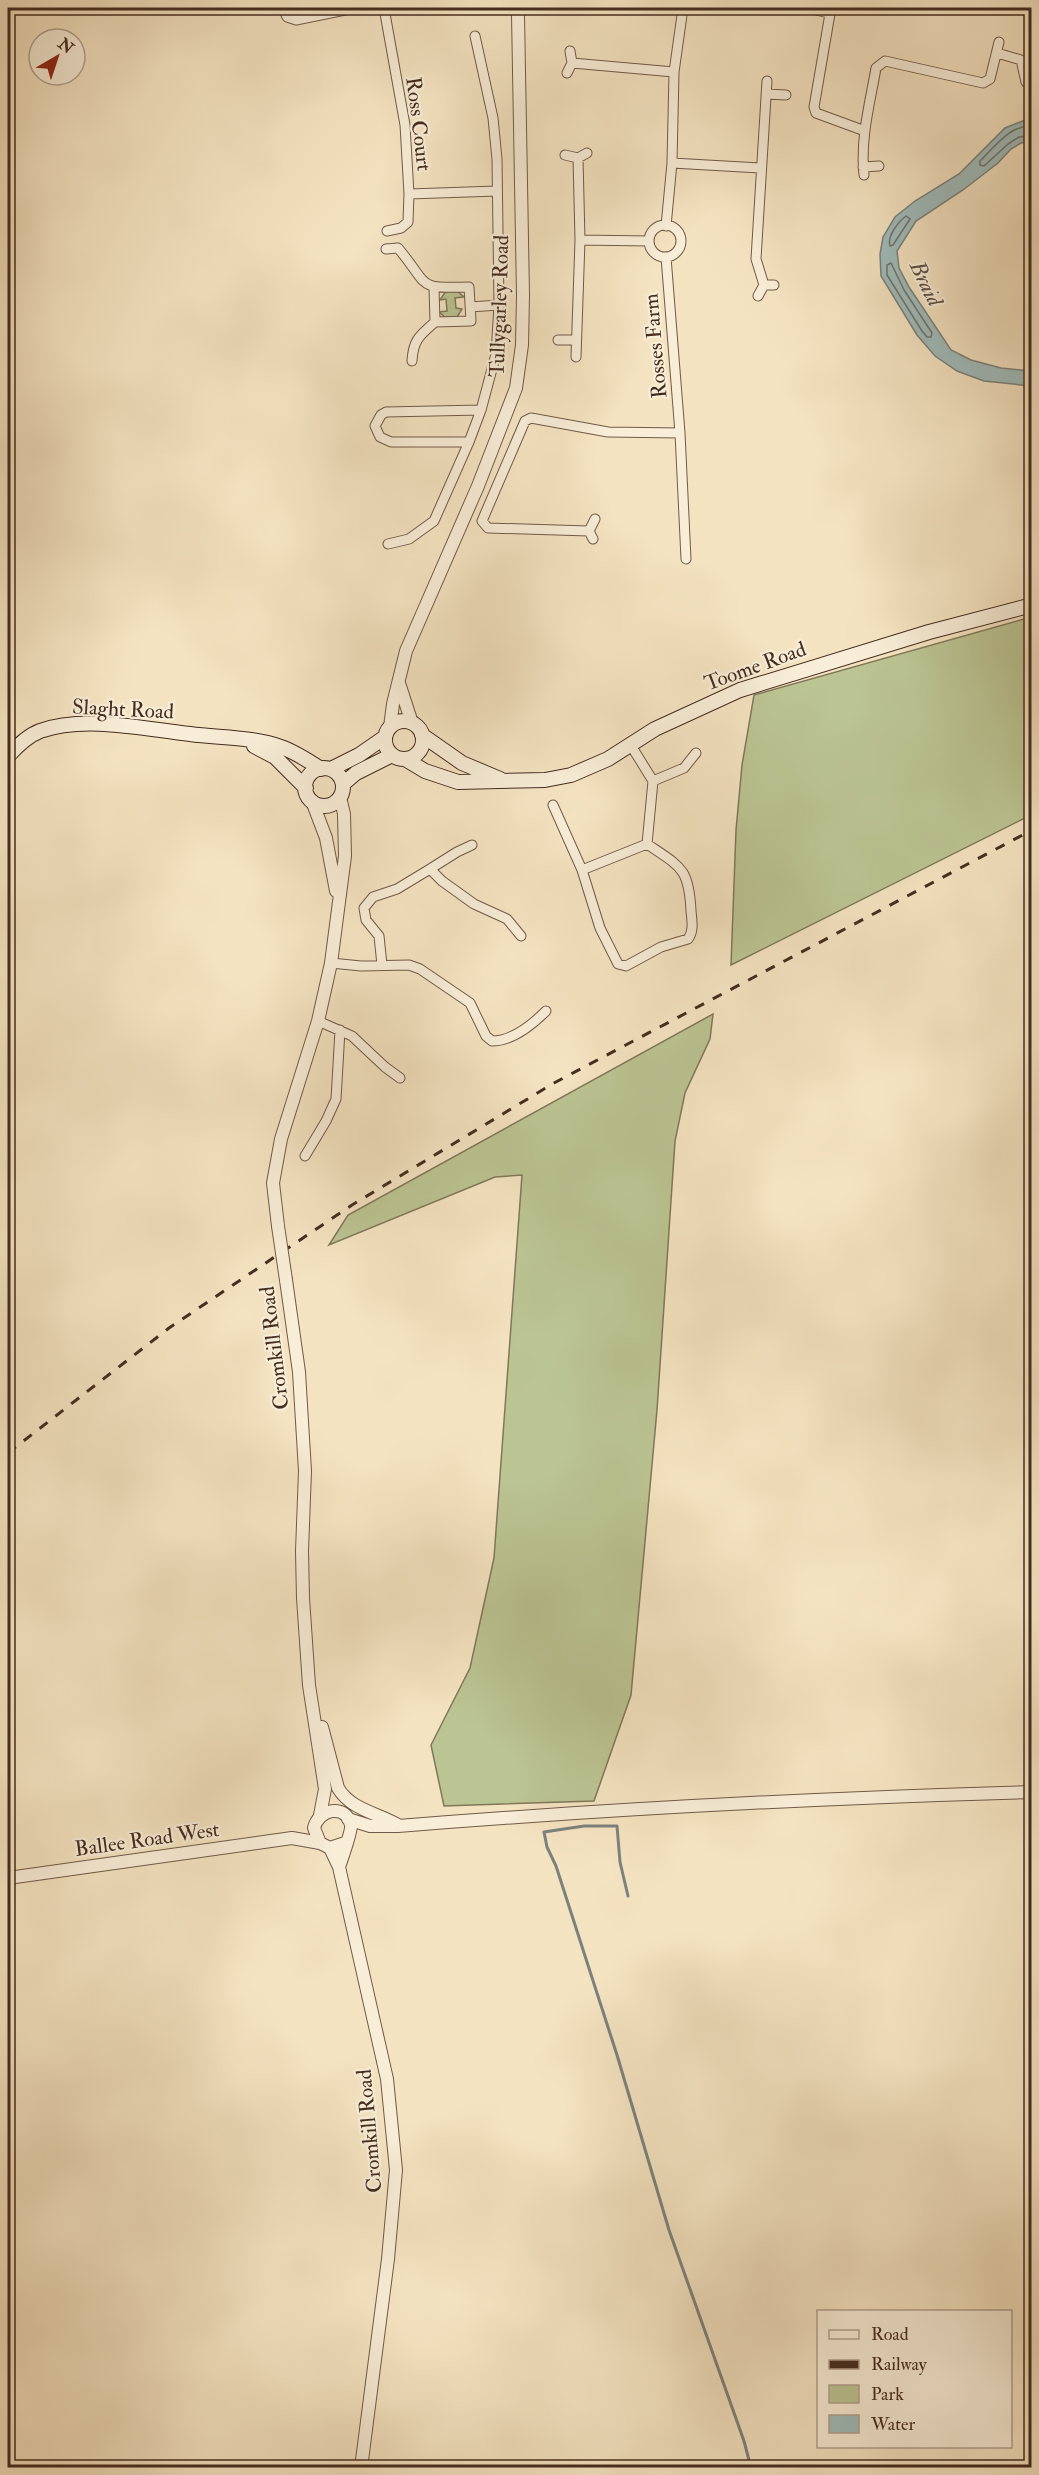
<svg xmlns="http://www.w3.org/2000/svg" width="1039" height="2475" font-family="'IM FELL Double Pica',serif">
<rect width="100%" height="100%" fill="#f4e3c1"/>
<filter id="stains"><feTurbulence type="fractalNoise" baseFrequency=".00333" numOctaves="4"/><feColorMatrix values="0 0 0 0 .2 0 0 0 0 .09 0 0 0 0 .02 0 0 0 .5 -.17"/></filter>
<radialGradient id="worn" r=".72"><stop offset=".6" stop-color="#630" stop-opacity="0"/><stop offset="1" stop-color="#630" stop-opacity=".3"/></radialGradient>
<path fill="#bbc493" stroke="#807859" stroke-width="1.5" d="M456,290L464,297L455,298L456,308L462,309L457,317L447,319L439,312L447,311L446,299L440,300L446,291Z
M1031,617V815L731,965L736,830L742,765L754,695Z
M713,1014L710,1039L685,1093L675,1141L657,1410L631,1695L594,1801L444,1806L431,1745L470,1668L494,1558L522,1175L495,1177L329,1245L348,1215Z"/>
<path fill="#9fbcbc" stroke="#7b827d" stroke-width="1.5" d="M1025,120L1031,121V141L1021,143L1011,149L998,163L963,190L916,221L897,251L899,268L909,287L951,350L971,360L1001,368L1031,371V386L984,381L957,371L935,356L917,335L881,276L880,254L883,237L895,217L915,201L959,174L1005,128Z"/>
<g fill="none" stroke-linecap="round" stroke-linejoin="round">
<path stroke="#72746e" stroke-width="1.5" d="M1032,126C1009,125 995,147 980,161V165L984,166L1008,144L1019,137L1032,135
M906,216L910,219L893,245L890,246C887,236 898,222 906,216Z
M891,263L904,290L932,333L931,337H927L922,331L887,275V265Z"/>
<path stroke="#7b827d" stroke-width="3" d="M628,1896L620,1862L617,1826H584L544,1832L547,1847L556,1866L617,2055L669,2230L744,2441L751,2468"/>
<g stroke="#705a48" stroke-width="11">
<path id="minor" d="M283,8L287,17L296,20L355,8
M384,8L405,125L409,194L408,222L401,228L387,231
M807,8L829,13
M831,8L814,107L816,113L865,131
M997,53L1021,60L1026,82
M572,63L674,72
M567,73L572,63L570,51
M766,94L786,95
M565,155L578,158L587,153
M672,163L760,168
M863,167L879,166
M864,175C860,139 870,103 876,68L885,61L983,83L990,79L999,42
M409,194L497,191
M649 241a16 16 0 1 1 32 0a16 16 0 1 1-32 0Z
M666,226L672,163L674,72L683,8
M580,240L649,241
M386,249L398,248C430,286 415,289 469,287L471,321L435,322L434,288
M666,257L680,433L686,559
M764,285L756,259L767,81
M758,296L764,285H774
M470,307L499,305
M558,340H576
M576,357L580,240L578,158
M412,361C413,340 420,335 435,322
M469,442H391L380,437L375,426L381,415L386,412L481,410
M589,531L488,528L482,521L525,421L531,418L608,432L680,433
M593,539L589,531L595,519
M388,544L409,539L434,521L469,442L481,410L496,354L499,305L497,159L493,118L475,36
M653,781L684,768L696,753
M553,805L582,870L600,928L618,964L626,966L661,947L688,939C694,931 692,921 691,911C689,868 681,867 647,844L653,781L630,744
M430,869L457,852L472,845
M582,870L647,844
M331,963L361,966L409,965L420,969L470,1003L486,1036L492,1041C513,1041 532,1025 546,1011
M382,965L379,936L366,920L364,908L373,897L397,889L430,869L442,881L474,904L507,919L521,936
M318,1021L352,1036L385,1067L400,1078
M305,1156L326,1121L336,1099L340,1030"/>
</g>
<g stroke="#705a48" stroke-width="14">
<path id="tertiary" d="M399,683L412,723
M390,727L393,704L406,651L478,486L516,388L522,345L523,295L518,14L521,8
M312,801L326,838L336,891
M278,1226L273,1183L281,1139L318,1021L331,963L345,856L344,814L340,797
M286,1280L299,1372L305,1471L302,1551L303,1598L309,1685L325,1789L320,1815
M322,1727L338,1788C351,1810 378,1813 398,1825
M348,1819L370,1826H398C609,1809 820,1798 1032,1792
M330,1848L339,1867L387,2079L396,2170L388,2259L361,2468
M339,1867C342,1858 352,1831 351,1825C346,1803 318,1809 314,1828L320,1843L330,1848L345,1843
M8,1878L292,1838L320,1843"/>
</g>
<g stroke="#442c1f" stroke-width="16">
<path id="secondary" d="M385 740a19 19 0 1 1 38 0a19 19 0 1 1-38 0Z
M422,735L462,763L500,779
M254,746L275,757L306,788
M8,756C17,746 27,736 40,731C85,715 144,729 190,734C220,738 253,737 281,747C295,752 309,761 321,769
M405,759L425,771L458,782L545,780L571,775L608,759L655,729L740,690L929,632L1032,605
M305 787a19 19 0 1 1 38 0a19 19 0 1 1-38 0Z
M331,769L359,755L385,737
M343,784L356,773L392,755"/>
</g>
<use href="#minor" stroke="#f8edd7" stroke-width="9"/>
<use href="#tertiary" stroke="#f8edd7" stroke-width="12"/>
<use href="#secondary" stroke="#f8edd7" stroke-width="14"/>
<path stroke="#442c1f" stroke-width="3" stroke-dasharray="10 10" stroke-linecap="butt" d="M8,1453L169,1328L352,1205L554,1083L1032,830"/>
<g stroke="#705a48" stroke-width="14" stroke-linecap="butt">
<path id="tertiary-bridge" d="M278,1226L286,1280"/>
</g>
<use href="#tertiary-bridge" stroke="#f8edd7" stroke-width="12"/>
</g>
<g text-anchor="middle" stroke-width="4.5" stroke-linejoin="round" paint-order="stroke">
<g font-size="21" fill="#442c1f" stroke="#f8edd7">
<text transform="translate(419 124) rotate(83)" y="7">Ross Court</text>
<text transform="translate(499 306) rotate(-88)" y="7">Tullygarley Road</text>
<text transform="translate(655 346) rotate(-95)" y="7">Rosses Farm</text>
<text transform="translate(755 666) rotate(-20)" y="7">Toome Road</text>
<text transform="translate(123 709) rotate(3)" y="7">Slaght Road</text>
<text transform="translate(274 1348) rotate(-97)" y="7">Cromkill Road</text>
<text transform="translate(147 1839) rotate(-8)" y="7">Ballee Road West</text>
<text transform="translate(369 2131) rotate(-95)" y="7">Cromkill Road</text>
</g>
<g font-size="22" font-style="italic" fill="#5b5046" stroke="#f8edd7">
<text transform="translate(927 283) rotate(64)" y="8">Braid</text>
</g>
</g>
<rect width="1039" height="2475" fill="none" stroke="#f4e3c1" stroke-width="30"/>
<rect x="9" y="9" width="1021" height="2457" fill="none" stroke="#442c1f" stroke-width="3"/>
<rect x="15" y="15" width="1009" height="2445" fill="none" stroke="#442c1f" stroke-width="1.5"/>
<rect x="817" y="2310" width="195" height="138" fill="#f8edd7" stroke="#b0a08d" stroke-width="1.5"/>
<rect x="829" y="2330" width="30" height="9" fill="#f8edd7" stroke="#b0a08d" stroke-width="1.5"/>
<text x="871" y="2340" font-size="18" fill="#442c1f">Road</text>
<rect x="829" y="2360" width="30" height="9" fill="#442c1f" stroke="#b0a08d" stroke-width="1.5"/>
<text x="871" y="2370" font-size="18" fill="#442c1f">Railway</text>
<rect x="829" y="2385" width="30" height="18" fill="#bbc493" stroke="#b0a08d" stroke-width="1.5"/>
<text x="871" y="2400" font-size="18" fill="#442c1f">Park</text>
<rect x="829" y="2415" width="30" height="18" fill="#9fbcbc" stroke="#b0a08d" stroke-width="1.5"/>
<text x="871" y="2430" font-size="18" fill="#442c1f">Water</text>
<g transform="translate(57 57) rotate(39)"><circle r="28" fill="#f8edd7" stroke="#b0a08d" stroke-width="1.5"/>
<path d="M0-4.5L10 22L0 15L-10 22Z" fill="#8f2418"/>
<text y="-9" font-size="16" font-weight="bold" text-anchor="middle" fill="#442c1f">N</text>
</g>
<rect width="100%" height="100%" filter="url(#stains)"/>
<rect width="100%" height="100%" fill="url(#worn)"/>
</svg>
